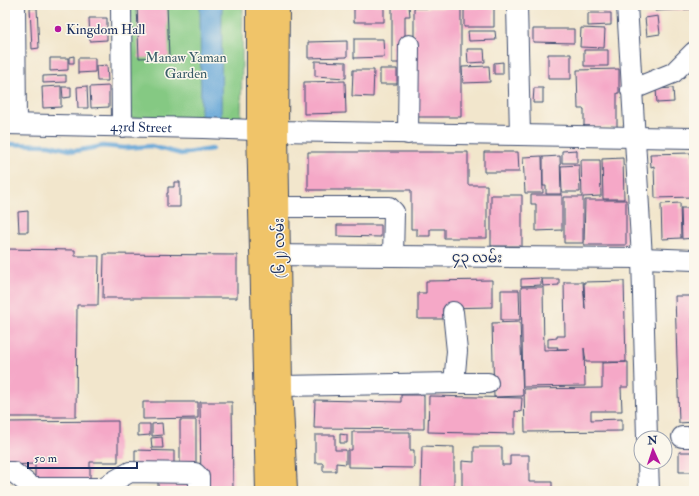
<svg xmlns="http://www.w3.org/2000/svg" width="699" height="496" font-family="'IM FELL Double Pica','Noto Sans Myanmar',serif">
<rect width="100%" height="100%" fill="#fbf7ec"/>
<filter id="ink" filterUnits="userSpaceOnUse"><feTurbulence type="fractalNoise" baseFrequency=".025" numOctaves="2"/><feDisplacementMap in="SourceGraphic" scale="8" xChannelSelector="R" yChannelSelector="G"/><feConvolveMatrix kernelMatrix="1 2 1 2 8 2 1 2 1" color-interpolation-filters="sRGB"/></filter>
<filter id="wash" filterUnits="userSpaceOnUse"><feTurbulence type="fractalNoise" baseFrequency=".012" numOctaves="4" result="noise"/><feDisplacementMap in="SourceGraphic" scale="16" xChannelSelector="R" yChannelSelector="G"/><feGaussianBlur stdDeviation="0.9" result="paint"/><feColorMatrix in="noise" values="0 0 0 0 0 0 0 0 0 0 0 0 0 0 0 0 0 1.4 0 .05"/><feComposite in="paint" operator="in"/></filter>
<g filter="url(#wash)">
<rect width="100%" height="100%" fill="#f2e6cc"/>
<path fill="#85c983" stroke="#507c70" d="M131,5H243L241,122L128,118Z"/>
<path fill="#63a5d7" stroke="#3f6a9a" d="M200,5H222L221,118L201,119Z"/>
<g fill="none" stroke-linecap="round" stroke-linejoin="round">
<path stroke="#63a5d7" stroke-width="4.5" d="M5,144L49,145L75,151L103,146L125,148L151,146L181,154L212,149"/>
</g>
<g id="blocks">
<path fill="#f5a8c7" d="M91,5H113V6L91,7Z
M137,5H167L169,57L139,58Z
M354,5H384V22H354Z
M587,5H610V9H587Z
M654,5H694V9L655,11Z
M392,6H409L410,16H405V63H392Z
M30,8H37L39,48L32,49Z
M414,8H461V117H414Z
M464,8H494V27H464Z
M588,13H611V25L588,26Z
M658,16L660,34L647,36L645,18Z
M89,18H107V40L90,41Z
M581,28L605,29L604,48L580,47Z
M533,29H574V43L533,42Z
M468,31H495L496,40L469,41Z
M354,39H383L384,57L354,58Z
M347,41V57L308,58V42Z
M467,49H484L485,62L468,63Z
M584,50H608V66H584Z
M548,54H571V79H548Z
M74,56V63H69V57Z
M50,58H68V70L50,71Z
M78,58H95V72L78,73Z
M315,61L346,62V78L315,76Z
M503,62V74H494V63Z
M107,65L108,81H97L96,66Z
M489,66L490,82L463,83L462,67Z
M380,69H397V84H380Z
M619,69V93H617V127H584V109H578L577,70Z
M353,70H374L373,97L352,96Z
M66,75V82L43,83V76Z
M345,81L346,113L304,114V82Z
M61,86V107L43,108L42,87Z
M87,86L88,108H78L77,87Z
M109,86V107L91,108L90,87Z
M62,87H71V97L63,98Z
M534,88H543V103H533Z
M673,88L674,102L657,103L656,89Z
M577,150V163H562V151Z
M308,152H468V185H487V238H444V229H430V236H417V229H411V190H308Z
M484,152H518L519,172H484Z
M691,153L693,197L655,198L654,166L651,167L650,154Z
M542,156L543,193H525L523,157Z
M560,156L561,194H546V186H543V157Z
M623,158L624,199H603L602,159Z
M581,160H600L601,196L583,197V243H564V197H582Z
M579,165L580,192H562L561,166Z
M174,182H180V207H167V193H168V187H174Z
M491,195H522V246H491Z
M531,195H562V230L536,231V204H531Z
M585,200H626V245H584Z
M680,203L681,238L662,239L661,204Z
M681,208H694V238L682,239Z
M28,211V232H19L18,212Z
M337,225H381V237L337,236Z
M5,249L75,250V256H99L98,305H77L76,417H5Z
M104,254L237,255V298H103Z
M541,278V285L521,286V279Z
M542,279H559V285L543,286Z
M492,280V307L443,308V319H418V293H426V281Z
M624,281L626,362H586L584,348L585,386L523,387L521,287H543L544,350L570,349H557L558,347H548V339L557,338V336H565L564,282H583L585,309L584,282Z
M501,290H519L520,320H501Z
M675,296H692L694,422L679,423Z
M520,322L523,396L494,397L492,323Z
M628,362V387H621L622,411H591V420L622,419V431L525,432L524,389L602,388V363Z
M401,395H424V429L314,428L315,400L401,402Z
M429,396L522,398L521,412L515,411V434L428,432Z
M143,402H198V418L143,419Z
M200,402H232L233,491H201Z
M180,420H196V471H180Z
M118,421V462H90V484H35V464L5,465V422Z
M162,423L163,435L152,436V424Z
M138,424H150V435L138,436Z
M352,432H410V450H414V468L348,467V450H352Z
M340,434L347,435V443H340Z
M315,435H335V450H346V464L336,463V471H323V463H315Z
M162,437L163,448H152L151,438Z
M422,446L454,447V491H421Z
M474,447H502V465H510V455H529V482H552V491H462V461L474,462Z
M135,450L174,451V469L135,468Z
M679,452H694V472H679Z
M158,482L191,483V491H158Z"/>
</g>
</g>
<g filter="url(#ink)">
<use href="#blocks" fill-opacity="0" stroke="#3b4a6e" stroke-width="1"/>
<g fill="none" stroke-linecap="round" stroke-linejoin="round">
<g stroke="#3b4a6e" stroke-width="22">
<g id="minor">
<path d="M15,5L16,124"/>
<path d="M121,5L122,127"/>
<path d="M517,5L520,135"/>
<path d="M627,5L642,258L647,438"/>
<path d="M631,90L673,73L694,52"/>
<path id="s1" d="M5,124L203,128L277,131L694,138"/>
<path d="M408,134L409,45"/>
<path d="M279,207H389L394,212L393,256"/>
<path d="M262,255L393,256L642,258L694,260"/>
<path d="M454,383H488"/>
<path d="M281,386L454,383L457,351L453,312"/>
<path d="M682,437H694"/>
<path d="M648,462L649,491"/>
<path d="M5,472H13L33,488H102L130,472L195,473L199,477V491"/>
</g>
</g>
<g stroke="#3b4a6e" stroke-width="24">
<path id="major" d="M258,5V130L267,491
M278,5L277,131L281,386L286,491"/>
</g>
<use href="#minor" stroke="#fff" stroke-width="20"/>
<use href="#major" stroke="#f0c469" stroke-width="22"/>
</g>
</g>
<circle fill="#b5179e" stroke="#fbf7ec" stroke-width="1.5" cx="58" cy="29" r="4"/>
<g text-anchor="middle" stroke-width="3" stroke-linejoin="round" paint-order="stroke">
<g font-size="14" fill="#1b2f5e" stroke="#fbf7ec" text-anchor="start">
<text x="66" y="34">Kingdom Hall</text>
</g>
<g font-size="14" fill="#3b5d69" stroke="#fbf7ec">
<text x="186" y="62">Manaw Yaman<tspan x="186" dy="16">Garden</tspan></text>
</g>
<g font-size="14" fill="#1b2f5e" stroke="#fbf7ec">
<text dy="5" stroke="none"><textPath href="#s1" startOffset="136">43rd Street</textPath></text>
<text transform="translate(279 248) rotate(-91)" y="5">(၆၂) လမ်း</text>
<text transform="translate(477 257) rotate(1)" y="5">၄၃ လမ်း</text>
</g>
</g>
<rect width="699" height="496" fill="none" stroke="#fbf7ec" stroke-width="20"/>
<g transform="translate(653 450) rotate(357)"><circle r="19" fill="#fbf7ec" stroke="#a1a7b3"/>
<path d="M0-3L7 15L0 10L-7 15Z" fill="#b5179e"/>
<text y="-6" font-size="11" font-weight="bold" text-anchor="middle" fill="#1b2f5e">N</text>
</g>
<path d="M28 462v6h109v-6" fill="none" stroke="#1b2f5e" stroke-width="2"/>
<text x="34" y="462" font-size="12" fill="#1b2f5e" stroke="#fbf7ec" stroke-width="3" paint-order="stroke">50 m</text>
</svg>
